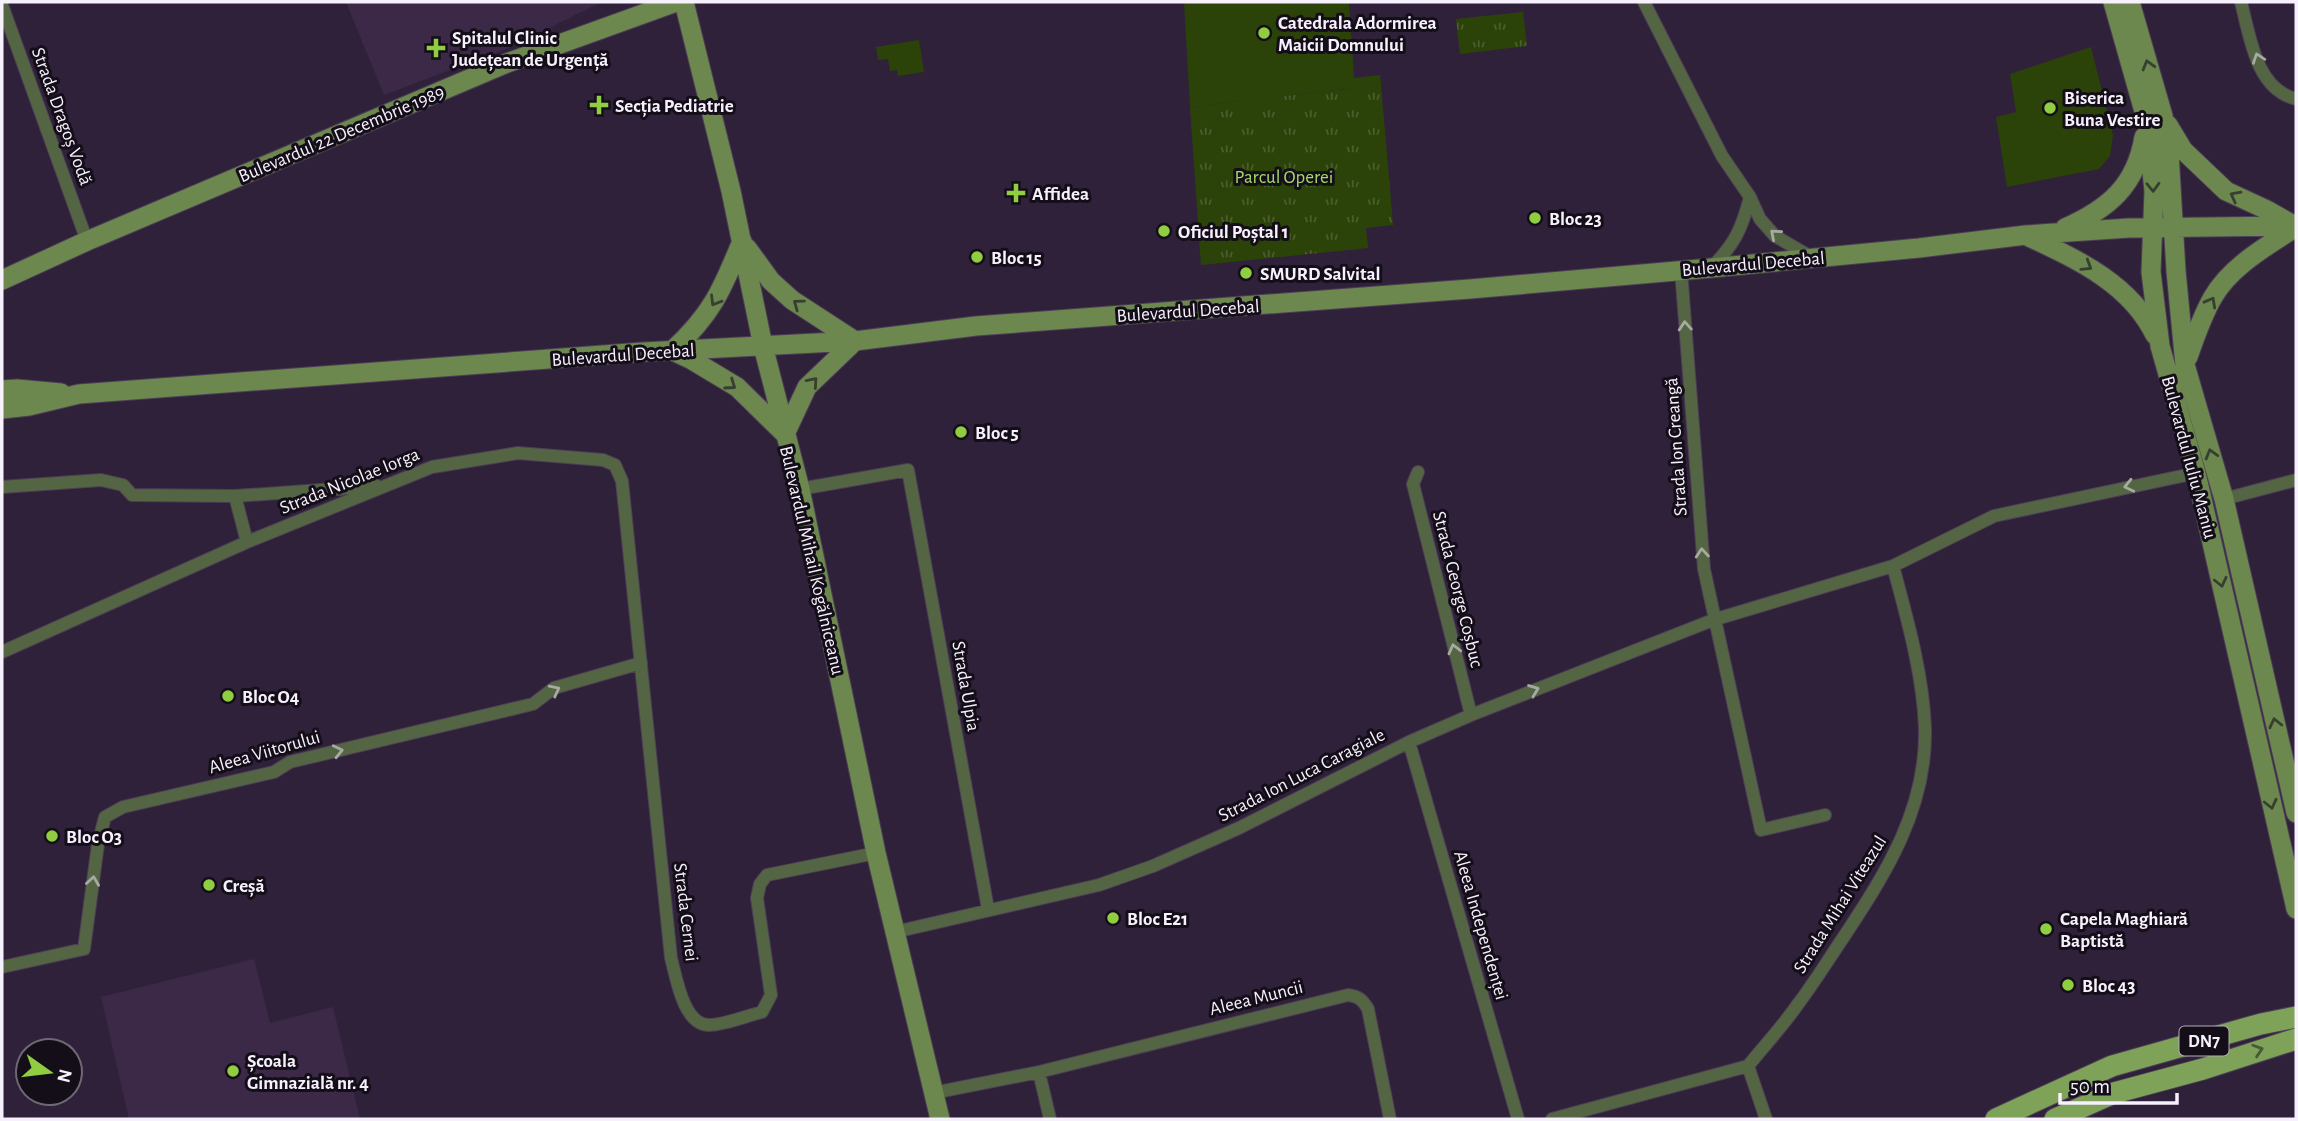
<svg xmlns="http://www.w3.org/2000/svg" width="2298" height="1121" font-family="'Alegreya Sans',sans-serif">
<defs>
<pattern id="park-tufts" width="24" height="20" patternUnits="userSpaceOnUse" patternTransform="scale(1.75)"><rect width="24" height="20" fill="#2b4309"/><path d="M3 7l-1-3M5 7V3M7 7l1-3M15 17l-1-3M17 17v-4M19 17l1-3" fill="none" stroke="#4a5e2e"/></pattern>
</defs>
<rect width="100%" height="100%" fill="#30213a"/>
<path fill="#3b2947" d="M346,2H601L511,47L384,95Z
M254,959L270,1023L333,1007L360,1119H129L101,997Z"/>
<path fill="#2b4309" d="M1184,2H1349L1354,78L1380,75L1381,85L1190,107Z
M919,40L924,72L898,76L897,70L890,71L888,59L878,60L876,47Z
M2091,47L2113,135L2110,156L2099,169L2007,187L1996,117L2016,112L2010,74Z"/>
<path fill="url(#park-tufts)" d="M1523,12L1527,46L1460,54L1456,19Z
M1381,85L1393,225L1366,228L1368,248L1201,265L1190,107Z"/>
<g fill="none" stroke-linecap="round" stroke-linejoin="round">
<g stroke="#4c3e55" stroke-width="14">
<path id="street" d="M1644,2L1722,156L1750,197L1760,219L1775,236L1811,257
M2241,2C2250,37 2256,89 2296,99
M2,5L87,241
M1711,268C1734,245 1742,229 1750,197
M1681,270L1704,569L1761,830L1825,815
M1418,472L1413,484L1471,715
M2,487L101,480L123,485L132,495L235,496L377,486
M800,489L908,470L988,909
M235,496L247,542
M2224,499L2296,480
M2,652L247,542L432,467L518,453L603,460L615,465L622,481L671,958C676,976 683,1025 709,1025C724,1025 746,1016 762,1012L771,995L757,898L760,884L767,875L876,853
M1409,742L1518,1119
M895,932L1099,885L1153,866L1239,828L1409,742L1471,715L1713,620L1893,566L1994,516L2196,473
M2,967L84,949L98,844L105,817L123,807L274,772L290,762L533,704L554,688L641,663
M1039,1072L1050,1119
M933,1093L1039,1072L1348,995C1358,996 1363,1000 1368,1009L1390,1119
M1552,1119L1748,1066
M1766,1119L1748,1066C1764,1046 1783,1026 1798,1004C1814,983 1828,960 1843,938C1886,873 1927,809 1925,728C1923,674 1907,618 1893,566"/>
</g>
<g stroke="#4c3e55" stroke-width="21">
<path id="secondary" d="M684,2L731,191L763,346L800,489L876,853L940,1119
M2113,2L2147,122L2154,191L2151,272L2160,346L2196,473L2296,909
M2130,2L2163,116L2169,152L2176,271L2185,365L2224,499L2296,813
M2168,125L2183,150L2226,191L2267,210L2295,226
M2065,228C2108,209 2136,186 2144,137
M2027,236C2076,259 2130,283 2155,335
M747,248L771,281L792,300L855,341
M2,280L87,241L507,63L676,2
M672,351C712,314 722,290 742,241
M673,351L692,360L737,387L785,434
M2188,357C2195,337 2202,316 2213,297C2231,266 2267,246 2296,227
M2,390L17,389L61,393
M2,409L29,406L79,394L643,352L855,341L976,326L1470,289L1711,268L1919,248L2026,235L2129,228L2296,226
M785,434L807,387L855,341"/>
</g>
<g stroke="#4c3e55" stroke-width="23">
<path id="primary" d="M1996,1119L2112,1066L2261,1024L2296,1017
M2055,1119L2114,1093L2203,1069L2296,1039"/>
</g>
<use href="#street" stroke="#546543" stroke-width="12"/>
<use href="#secondary" stroke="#6c884f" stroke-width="19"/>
<use href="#primary" stroke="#7ea258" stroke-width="21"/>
</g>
<defs><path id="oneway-chevron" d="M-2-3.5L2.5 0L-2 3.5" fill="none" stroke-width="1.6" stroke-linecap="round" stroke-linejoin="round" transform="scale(1.75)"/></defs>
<g stroke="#a6aaa0">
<use href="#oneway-chevron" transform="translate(2258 58) rotate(-109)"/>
<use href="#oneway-chevron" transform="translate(1775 234) rotate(-139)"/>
<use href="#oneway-chevron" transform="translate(1685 326) rotate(-94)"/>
<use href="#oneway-chevron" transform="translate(2129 486) rotate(167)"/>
<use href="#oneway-chevron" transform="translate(1702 553) rotate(-95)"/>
<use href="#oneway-chevron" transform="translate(1454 649) rotate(-104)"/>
<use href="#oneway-chevron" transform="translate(555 690) rotate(-27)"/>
<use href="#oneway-chevron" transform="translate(1534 690) rotate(-21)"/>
<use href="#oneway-chevron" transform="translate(338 751) rotate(-13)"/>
<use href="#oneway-chevron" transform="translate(93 881) rotate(-82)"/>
</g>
<g stroke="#373f2f">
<use href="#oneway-chevron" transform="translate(2148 65) rotate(-106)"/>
<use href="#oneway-chevron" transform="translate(2153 187) rotate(88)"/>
<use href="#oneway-chevron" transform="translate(2235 196) rotate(-152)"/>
<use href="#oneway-chevron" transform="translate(2087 266) rotate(32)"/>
<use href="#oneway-chevron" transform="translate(715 301) rotate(121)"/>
<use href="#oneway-chevron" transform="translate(2211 302) rotate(-61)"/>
<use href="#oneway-chevron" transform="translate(798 304) rotate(-144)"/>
<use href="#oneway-chevron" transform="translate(813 382) rotate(-49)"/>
<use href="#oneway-chevron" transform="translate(731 385) rotate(35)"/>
<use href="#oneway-chevron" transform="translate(2211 454) rotate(-106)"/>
<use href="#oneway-chevron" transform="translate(2221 582) rotate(77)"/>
<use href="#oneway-chevron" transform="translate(2275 723) rotate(-103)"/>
<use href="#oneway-chevron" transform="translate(2271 804) rotate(77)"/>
</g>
<use stroke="#495838" href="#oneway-chevron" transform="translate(2258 1050) rotate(-18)"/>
<g fill="#90cd40" stroke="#140e19" stroke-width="2.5">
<circle cx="1264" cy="33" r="7"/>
<path d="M432.5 37.5h7v7h7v7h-7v7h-7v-7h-7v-7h7z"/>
<path d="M595.5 94.5h7v7h7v7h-7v7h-7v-7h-7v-7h7z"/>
<circle cx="2050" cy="108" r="7"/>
<path d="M1012.5 182.5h7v7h7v7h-7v7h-7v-7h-7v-7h7z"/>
<circle cx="1535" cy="218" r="7"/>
<circle cx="1164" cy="231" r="7"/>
<circle cx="977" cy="257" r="7"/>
<circle cx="1246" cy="273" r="7"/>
<circle cx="961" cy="432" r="7"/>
<circle cx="228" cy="696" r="7"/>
<circle cx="52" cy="836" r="7"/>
<circle cx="209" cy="885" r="7"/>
<circle cx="1113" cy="918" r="7"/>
<circle cx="2046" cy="929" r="7"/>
<circle cx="2068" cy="985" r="7"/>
<circle cx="233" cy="1071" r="7"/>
</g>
<g text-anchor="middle" stroke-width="6" stroke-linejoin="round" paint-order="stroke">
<rect fill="#140e19" stroke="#b3acb9" stroke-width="2" x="2179.5" y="1026.5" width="49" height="29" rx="5"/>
<g font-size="18" font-weight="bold" fill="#f7f0fd">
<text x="2204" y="1047">DN7</text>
</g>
<g font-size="19" font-weight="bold" fill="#f7f0fd" stroke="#140e19" text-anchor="start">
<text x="1278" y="29">Catedrala Adormirea<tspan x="1278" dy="22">Maicii Domnului</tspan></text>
<text x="452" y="44">Spitalul Clinic<tspan x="452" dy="22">Județean de Urgență</tspan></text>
<text x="2064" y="104">Biserica<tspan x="2064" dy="22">Buna Vestire</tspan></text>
<text x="615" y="112">Secția Pediatrie</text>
<text x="1032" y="200">Affidea</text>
<text x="1549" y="225">Bloc 23</text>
<text x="1178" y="238">Oficiul Poștal 1</text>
<text x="991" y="264">Bloc 15</text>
<text x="1260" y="280">SMURD Salvital</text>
<text x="975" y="439">Bloc 5</text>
<text x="242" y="703">Bloc O4</text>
<text x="66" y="843">Bloc O3</text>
<text x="223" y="892">Creșă</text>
<text x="1127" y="925">Bloc E21</text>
<text x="2060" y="925">Capela Maghiară<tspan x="2060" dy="22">Baptistă</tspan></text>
<text x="2082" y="992">Bloc 43</text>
<text x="247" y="1067">Școala<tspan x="247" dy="22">Gimnazială nr. 4</tspan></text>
</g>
<g font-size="19" fill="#f7f0fd" stroke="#140e19">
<text transform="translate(63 116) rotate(70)" y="7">Strada Dragoș Vodă</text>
<text transform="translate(341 133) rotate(-23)" y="7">Bulevardul 22 Decembrie 1989</text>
<text transform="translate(1753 263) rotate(-5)" y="7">Bulevardul Decebal</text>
<text transform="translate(1188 310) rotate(-4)" y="7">Bulevardul Decebal</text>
<text transform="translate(623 354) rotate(-4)" y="7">Bulevardul Decebal</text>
<text transform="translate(1675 447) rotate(-94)" y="7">Strada Ion Creangă</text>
<text transform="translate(2190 457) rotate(75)" y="7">Bulevardul Iuliu Maniu</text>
<text transform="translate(349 480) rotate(-22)" y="7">Strada Nicolae Iorga</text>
<text transform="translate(813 560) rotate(77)" y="7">Bulevardul Mihail Kogălniceanu</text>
<text transform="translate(1459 589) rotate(76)" y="7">Strada George Coșbuc</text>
<text transform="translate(967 686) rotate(80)" y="7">Strada Ulpia</text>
<text transform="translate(264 751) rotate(-16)" y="7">Aleea Viitorului</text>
<text transform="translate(1301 774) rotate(-27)" y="7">Strada Ion Luca Caragiale</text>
<text transform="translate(1839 904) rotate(-58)" y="7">Strada Mihai Viteazul</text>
<text transform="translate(687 912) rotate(83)" y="7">Strada Cernei</text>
<text transform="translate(1482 925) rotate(74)" y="7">Aleea Independenței</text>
<text transform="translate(1256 997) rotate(-14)" y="7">Aleea Muncii</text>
</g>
<g font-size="19" fill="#a4da66" stroke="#140e19">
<text x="1284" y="183">Parcul Operei</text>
</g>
</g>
<rect width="2298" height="1121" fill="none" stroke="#f7f0fd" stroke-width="7"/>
<g transform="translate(49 1072) rotate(104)"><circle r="33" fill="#140e19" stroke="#6f6874" stroke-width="2"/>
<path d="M0-5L12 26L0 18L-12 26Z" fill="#90cd40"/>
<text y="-10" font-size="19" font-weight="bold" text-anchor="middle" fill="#f7f0fd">N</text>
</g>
<path d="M2060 1093v10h117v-10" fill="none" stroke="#f7f0fd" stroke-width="3.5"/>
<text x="2070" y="1093" font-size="21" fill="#f7f0fd" stroke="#140e19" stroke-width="5" paint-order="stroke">50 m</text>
</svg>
